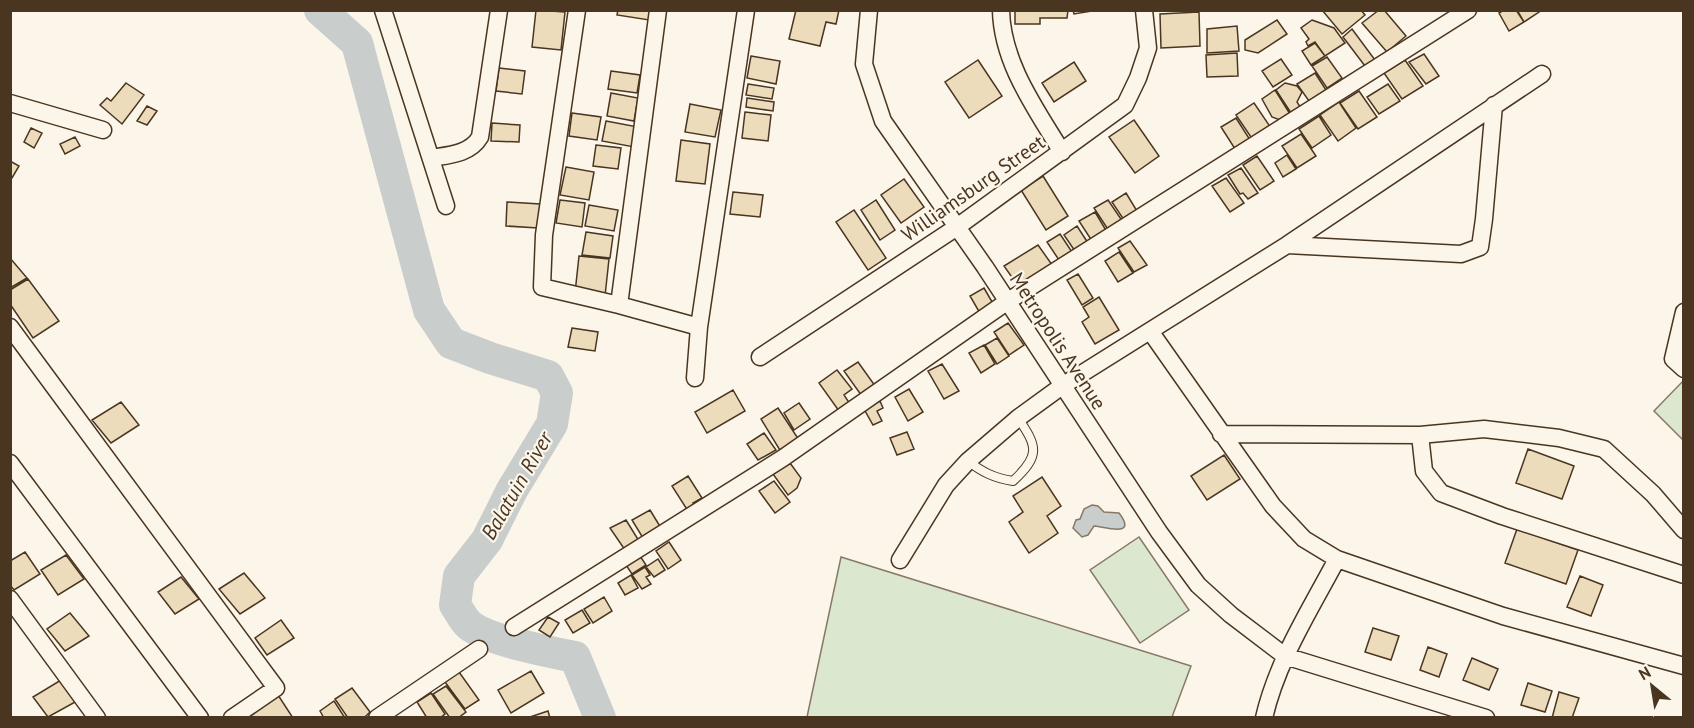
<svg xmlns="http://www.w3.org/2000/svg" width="1694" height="728" font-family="'PT Sans',sans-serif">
<rect width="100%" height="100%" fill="#fbf6e9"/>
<path fill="#dce7d0" stroke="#887966" stroke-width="1.5" d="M1683,381V440L1654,411Z
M1139,537L1189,610L1140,643L1090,570Z
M841,557L1191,666L1172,717H807Z"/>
<path fill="#c9cecd" stroke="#887966" stroke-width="1.5" d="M1092,505L1098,506L1104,512L1119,513C1139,539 1102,526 1094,526L1088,535L1082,537L1073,528L1076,520L1080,519L1084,509Z"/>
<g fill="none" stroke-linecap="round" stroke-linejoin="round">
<path stroke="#c9cecd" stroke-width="32" d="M320,10L357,43L429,310L451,343L490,358L548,376L557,393L552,424L512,490L487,540L459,576L455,605C460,612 465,623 472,627C492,641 550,652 575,657L600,718"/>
</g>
<path fill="#ecdcbc" stroke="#4a3520" stroke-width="1.5" d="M536,10L565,12L561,50L532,47Z
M618,10H650L649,20L617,15Z
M796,10H839L836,24L826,22L820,46L789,39Z
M1015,10H1068L1067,18H1040V24H1015Z
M1073,10H1098L1074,14Z
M1322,10H1361L1365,15L1342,34Z
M1379,10H1384L1406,36L1387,52L1362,23Z
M1504,10H1516L1524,22L1509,31L1499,13Z
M1517,10H1542L1524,22Z
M1199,12L1200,46L1161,48L1160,14Z
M1277,20L1287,34L1258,53L1245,50V40Z
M1312,20L1334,28L1345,43L1325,56L1315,42L1308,46L1306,42L1309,39L1301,28Z
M1237,26L1239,51L1207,53V29Z
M1352,29L1375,60L1365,66L1343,37Z
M1315,43L1325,56L1311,65L1302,51Z
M1237,53L1238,76L1207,77L1206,55Z
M1424,54L1439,76L1426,84L1409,62Z
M751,56L780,61L776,84L747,78Z
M1327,57L1342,78L1327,88L1312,66Z
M1281,59L1292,75L1273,87L1262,71Z
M978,60L1002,96L969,118L945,82Z
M1405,60L1423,86L1402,99L1384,73Z
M1074,62L1086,81L1054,102L1042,83Z
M499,68L525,71L522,94L496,91Z
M611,71L640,75L637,93L608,89Z
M1315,73L1326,90L1309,101L1297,84Z
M126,83L144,95L122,124L100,105L107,98L111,101Z
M1285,83L1297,86L1302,92L1297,102L1302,110L1293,116L1276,90Z
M748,84L774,88L772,99L746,95Z
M1388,84L1400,101L1379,114L1367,97Z
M1275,90L1290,114L1280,120L1272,117L1262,99Z
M1359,91L1377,117L1358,129L1340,103Z
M611,93L638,98L634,121L607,116Z
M747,98L774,102L773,111L746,107Z
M1339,102L1356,128L1338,141L1320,115Z
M1254,103L1273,131L1255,143L1236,115Z
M690,104L721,110L715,137L685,132Z
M147,106L157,111L147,125L137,121Z
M745,112L771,115L768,141L742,138Z
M572,113L601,117L597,140L569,136Z
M1319,116L1331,135L1312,148L1299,129Z
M1236,118L1252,143L1237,152L1221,127Z
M1134,120L1159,156L1135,173L1109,137Z
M606,121L638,127L634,147L602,141Z
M492,123L520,125L519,142L491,141Z
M31,128L42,133L34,148L24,142Z
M1301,134L1316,156L1297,168L1282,146Z
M75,137L80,146L65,154L60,144Z
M681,140L710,144L705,184L676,181Z
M596,145L621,148L618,169L593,166Z
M1287,155L1296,169L1283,177L1275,163Z
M1257,156L1274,181L1260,190L1243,165Z
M10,161L19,166L12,178H10Z
M566,167L594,172L589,200L560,195Z
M1241,168L1258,193L1248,199L1243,193L1240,194L1228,175Z
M1043,176L1068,216L1046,230L1021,190Z
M1226,178L1244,203L1230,212L1212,186Z
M904,179L924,207L901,223L881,195Z
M733,192L763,195L760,217L730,214Z
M1126,193L1137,211L1124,220L1112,202Z
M560,200L585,203L582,227L556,223Z
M876,200L895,230L880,240L861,210Z
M1108,200L1123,222L1109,231L1094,208Z
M507,202L540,204L538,228L506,226Z
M589,205L618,210L614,231L585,226Z
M854,210L886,258L868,270L836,222Z
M1095,212L1107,232L1092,241L1079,221Z
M1077,226L1090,246L1077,254L1064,235Z
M586,232L613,236L610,258L582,255Z
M1060,234L1072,252L1059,260L1047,242Z
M1130,241L1147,265L1134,272L1118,248Z
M1038,245L1055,269L1021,290L1004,266Z
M1119,252L1133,273L1118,282L1105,261Z
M579,256L609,259L605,296L575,293Z
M10,258L27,278L10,288Z
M1078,274L1093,298L1082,305L1067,280Z
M28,279L59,321L33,338L10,304V290Z
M984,288L995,307L981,315L970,296Z
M1099,297L1119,330L1095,344L1082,322L1089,317L1083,307Z
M1008,323L1024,345L1009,355L994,332Z
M572,328L598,332L595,351L568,347Z
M997,338L1009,356L997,364L985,345Z
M984,345L995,364L981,373L969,353Z
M858,362L878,390L864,399L844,371Z
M942,364L959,391L944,399L928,371Z
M837,370L852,389L844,395L850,404L839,411L819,383Z
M909,389L923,412L908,421L895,397Z
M733,390L745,411L707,433L695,412Z
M880,401L883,408L877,411L882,421L873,425L864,409Z
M121,402L139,425L111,443L92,420Z
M799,403L810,419L794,430L784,413Z
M778,408L799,440L781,452L761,419Z
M907,432L914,449L897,455L890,438Z
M764,433L776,450L758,460L747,444Z
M1528,449L1574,466L1562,499L1516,483Z
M1224,455L1240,479L1207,500L1191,476Z
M790,463L801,478L797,488L788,495L773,474Z
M688,476L702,498L693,503L696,507L688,511L672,486Z
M1042,477L1061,506L1047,516L1058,533L1029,553L1009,522L1023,512L1013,496Z
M774,481L790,502L775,513L759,491Z
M650,510L661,528L643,538L632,520Z
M626,520L639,541L625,550L610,528Z
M1517,529L1578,550L1566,584L1505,563Z
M669,542L681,560L668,569L656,551Z
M25,552L40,574L14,590L10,585V561Z
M66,555L84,579L58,595L41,570Z
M640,556L646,565L632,574L626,565Z
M658,559L665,570L654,577L646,567Z
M645,567L650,575L646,577L651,584L642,589L632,575Z
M244,573L265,598L240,614L219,589Z
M631,575L638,588L625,595L618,583Z
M1580,576L1603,585L1591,616L1567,607Z
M181,577L199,599L175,614L158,592Z
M604,597L612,611L593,623L584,609Z
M582,610L590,623L573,633L565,620Z
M70,613L89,636L65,651L47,629Z
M548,617L559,623L550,637L539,630Z
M281,620L294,638L267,655L255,638Z
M1373,628L1399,636L1391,660L1365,652Z
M1428,647L1447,654L1439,677L1420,670Z
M1472,658L1498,669L1489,690L1463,680Z
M531,671L544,693L511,713L498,690Z
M459,672L479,700L465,709L445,682Z
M61,680L77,701L48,717L33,697Z
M1528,683L1552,691L1545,712L1521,705Z
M446,686L466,712L458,718H450L433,694Z
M352,688L370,712L364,718H348L335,699Z
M1559,692L1579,698L1572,718H1552Z
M431,693L445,714L440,718H427L417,702Z
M278,695L293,718H247Z
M334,701L345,718H324L320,711Z
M548,711L550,718H527Z"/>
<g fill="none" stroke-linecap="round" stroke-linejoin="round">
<g stroke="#4a3520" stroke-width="10">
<path id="service" d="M968,461C982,472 994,478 1013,481C1040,456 1038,447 1018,418"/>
</g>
<g stroke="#4a3520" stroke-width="19">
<path id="minor" d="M383,10L446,206
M577,10L544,235L542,287L619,305L699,327
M869,10L864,64L883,121L985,267L1159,532L1198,585L1231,615L1285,656L1486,718
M1001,10C1002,63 1036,109 1062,152
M10,103L103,130
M431,158C449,155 470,154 480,137L499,10
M1287,245L1461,254L1480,247L1484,219L1494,105
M619,305L658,10
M1684,312L1673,359L1684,369
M10,327L276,688L232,718
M1150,331L1273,506L1304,539L1337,559L1503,616L1684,666
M760,357L957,227L1125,105L1138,78L1148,48L1144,10
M695,378L699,327L746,10
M1221,434L1420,435L1484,429L1559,438L1604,449L1653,494L1684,530
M1420,435L1424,471L1441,493L1502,516L1684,575
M10,463L200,718
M900,560L946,485L968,461L1018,418L1062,386L1287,245L1542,74
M10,599L97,718
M514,627L783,458L1008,301L1468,10
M377,718L479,649
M1264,718C1277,661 1310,610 1337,559"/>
</g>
<use href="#service" stroke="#fbf6e9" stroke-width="8"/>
<use href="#minor" stroke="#fbf6e9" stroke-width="16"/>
</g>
<g text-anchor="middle" stroke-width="4.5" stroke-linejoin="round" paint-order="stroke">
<g font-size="20" fill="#4a3520" stroke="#fbf6e9">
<text transform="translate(973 188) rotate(-35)" y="7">Williamsburg Street</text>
<text transform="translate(1058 341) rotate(57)" y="7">Metropolis Avenue</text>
</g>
<g font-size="21" font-style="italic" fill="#4a3520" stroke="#fbf6e9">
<text transform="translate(517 486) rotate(-60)" y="7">Balatuin River</text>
</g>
</g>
<rect width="1694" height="728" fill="none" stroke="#4a3520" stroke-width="24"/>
<g transform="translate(1652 686) rotate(330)" stroke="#fbf6e9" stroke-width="4.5" paint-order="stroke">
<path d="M0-4.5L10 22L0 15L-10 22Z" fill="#4a3520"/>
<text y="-9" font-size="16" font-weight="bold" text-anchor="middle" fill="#4a3520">N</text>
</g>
</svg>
